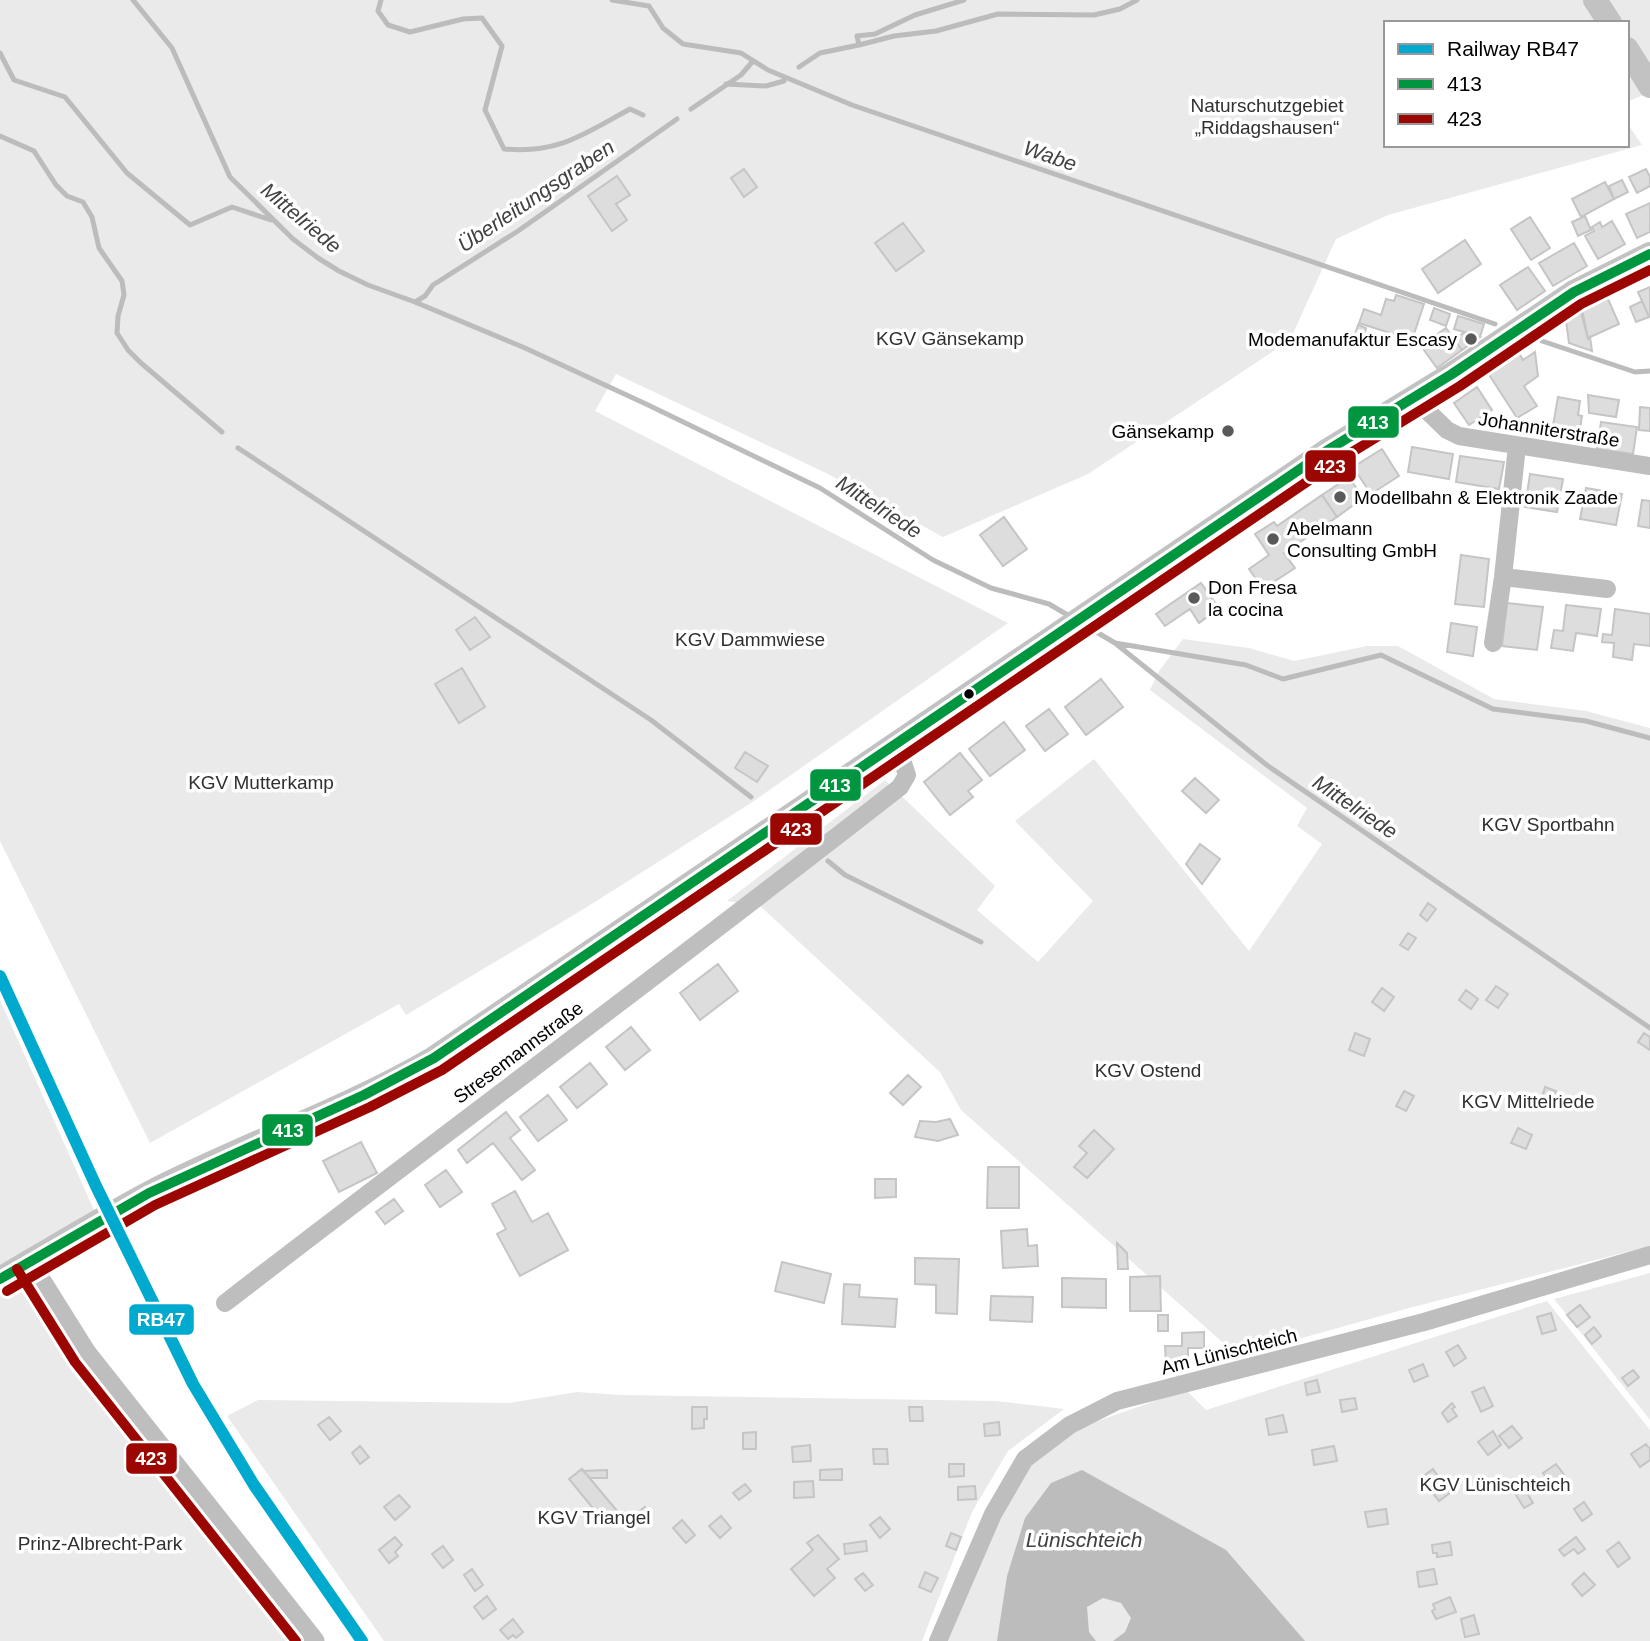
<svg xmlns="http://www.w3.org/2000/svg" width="1650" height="1641" font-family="Arial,sans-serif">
<rect width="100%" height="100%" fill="#fff"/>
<path fill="#eaeaea" d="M0,0H1650V92L1627,102V23H1386V145H1627V123L1642,145L1388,215L1336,239L1290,340L1088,474L943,537L828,474L616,374L595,411L1008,623L751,803L587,907L406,1015L399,1004L150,1143L0,841Z
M1183,639L1249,648L1294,661L1367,646H1398L1494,699L1586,711L1650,728V1246L1409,1308L1238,1356L961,1110L940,1072L759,905L727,901L885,780L995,886L977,910L1038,962L1093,901L1015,821L1094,759L1249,951L1322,844L1297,826L1307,808L1150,690L1159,671Z
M0,1000L94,1210L19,1254L48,1311L299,1641H0Z
M1650,1273V1420L1554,1299Z
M1547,1301L1650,1430V1641H946L992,1532L1033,1463L1084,1426L1186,1390L1206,1410Z
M577,1392L621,1395L996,1401L1064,1409L1008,1451L972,1512L922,1641H384L227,1416L258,1400L509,1403Z"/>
<path fill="#bcbcbc" d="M1082,1470L1226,1550L1305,1641H1113L1125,1632L1131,1618L1121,1603L1103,1598L1087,1607L1089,1632L1096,1641H997L1007,1576L1025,1518L1051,1483Z"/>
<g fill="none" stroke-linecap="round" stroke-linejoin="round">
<path stroke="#bcbcbc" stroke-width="5" d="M133,0L172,48L230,177L293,239L318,258L339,271L368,285L415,302L525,348L646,404L820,488L933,560L991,588L1049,604L1071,617
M381,0L378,11L388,25L410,32L463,19L482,18L502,46L485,110L504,149C559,154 584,134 630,109L643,115
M612,0L649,6L663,28L683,44L741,53L768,70L852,105L1495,324
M859,45L894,36L936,31L998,14L1094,15L1120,9L1137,0
M0,53L14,80L65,97L127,173L190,225L232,207L271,220
M799,67L820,53L859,45L857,36L875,34L915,15L964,0
M726,84L766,86L784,81
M691,109L741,75L753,61
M0,136L34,151L56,185L67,196L83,202L92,217L99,248L122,281L124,295L118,316L117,333L128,350L141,363L222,432
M415,302L425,296L433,285L518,231L677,119
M1542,341L1635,372L1650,371
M238,448L651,720L751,797
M1083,624L1115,643L1268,766L1650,1028
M1115,643L1246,665L1283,679L1381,655L1493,709L1586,721L1650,738
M828,861L845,875L981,942"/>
</g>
<path fill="#ddd" stroke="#c5c5c5" stroke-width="2" d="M744,169L757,187L744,197L731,178Z
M1646,169L1650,177V186L1637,193L1629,177Z
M617,176L630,195L616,204L627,220L612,231L588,196Z
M1622,180L1628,192L1614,199L1609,186Z
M1605,182L1614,199L1581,217L1572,199Z
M1650,203V232L1637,238L1626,214Z
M1585,216L1591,230L1578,236L1572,222Z
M1530,217L1550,248L1531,260L1511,229Z
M1612,221L1625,244L1598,259L1585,236L1594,231L1592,227L1600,222L1602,227Z
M903,223L924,251L896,271L875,243Z
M1465,240L1481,264L1438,293L1422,269Z
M1574,243L1587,266L1553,286L1539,263Z
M1528,267L1545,291L1517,310L1500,285Z
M1650,287V316L1649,317L1638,292Z
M1396,295L1424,304L1412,340L1359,323L1364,309L1381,315L1386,299L1394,301Z
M1608,299L1619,324L1588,338L1582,310Z
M1642,301L1649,317L1636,322L1630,307Z
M1434,308L1450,314L1446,326L1430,320Z
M1581,312L1588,339L1590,337L1592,351L1569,343L1566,321Z
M1458,316L1484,324L1480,337L1454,329Z
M1358,325L1366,328L1362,343L1353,340Z
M1446,328L1462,350L1437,368L1421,346Z
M1465,332L1480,337L1462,350L1454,339Z
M1535,352L1538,376L1524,386L1537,406L1517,418L1488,373L1519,353L1523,360Z
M1477,387L1492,410L1469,425L1454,403Z
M1588,395L1619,400L1616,417L1589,413Z
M1558,397L1580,401L1578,415L1582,416L1578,441L1551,437Z
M1640,407L1650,408V431L1639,430Z
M1601,422L1637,427L1633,454L1597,449Z
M1412,447L1453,454L1449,479L1408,472Z
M1382,449L1399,476L1371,494L1353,467Z
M1460,456L1504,462L1499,489L1456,482Z
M1530,474L1563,479L1557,512L1525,507Z
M1349,477L1363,498L1337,517L1322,495Z
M1586,488L1622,494L1616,525L1580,519Z
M1322,495L1337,517L1284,553L1295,568L1263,589L1249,569L1269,555L1255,534L1274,522L1277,526Z
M1642,500L1650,501V528L1638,526Z
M1004,517L1027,549L1003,566L980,535Z
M1461,555L1489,559L1484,607L1455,604Z
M1201,583L1219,608L1199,623L1190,609L1165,626L1156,614Z
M1507,603L1543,607L1537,650L1502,646Z
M1566,605L1601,609L1597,636L1576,633L1573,651L1551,648L1554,630L1563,631Z
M1615,609L1650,614V646L1634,644L1632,660L1613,657L1614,643L1602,642L1603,634L1612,635Z
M475,617L490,637L470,650L456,630Z
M1451,623L1477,627L1473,656L1447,652Z
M462,668L485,707L459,723L435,684Z
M1101,679L1123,707L1086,735L1065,707Z
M1049,709L1068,734L1045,751L1026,726Z
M1004,722L1025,750L990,776L969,749Z
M745,752L768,766L757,782L735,768Z
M960,753L982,780L968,791L973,797L950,815L924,782Z
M1195,778L1219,800L1206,813L1182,791Z
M1200,844L1220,859L1202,884L1186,864Z
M1428,903L1436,909L1427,921L1420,915Z
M1408,933L1416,938L1408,950L1400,945Z
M718,964L738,991L700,1020L680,993Z
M1496,986L1508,994L1498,1008L1486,1000Z
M1382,988L1394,997L1384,1011L1372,1002Z
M1466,990L1478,999L1471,1009L1459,1000Z
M631,1027L650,1050L625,1070L606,1047Z
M1355,1033L1370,1039L1364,1056L1349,1050Z
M1644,1033L1650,1037V1050L1638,1042Z
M590,1063L607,1084L577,1108L560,1087Z
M908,1075L921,1087L903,1105L890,1093Z
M1545,1087L1556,1091L1552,1102L1542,1098Z
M1404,1091L1414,1096L1406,1111L1396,1106Z
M548,1095L567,1120L538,1141L520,1117Z
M506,1112L520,1130L510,1138L535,1170L522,1180L493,1143L467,1163L458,1150Z
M950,1119L958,1135L938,1141L915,1137L920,1121L936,1122Z
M1518,1128L1532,1135L1526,1149L1511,1143Z
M1094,1130L1114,1149L1087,1178L1074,1167L1087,1153L1079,1146Z
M361,1142L377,1173L339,1192L323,1161Z
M988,1167H1019V1208H987Z
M446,1170L462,1192L440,1207L425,1185Z
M875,1179H896V1197L875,1198Z
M515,1191L532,1222L548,1213L568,1250L520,1276L497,1234L506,1229L492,1204Z
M394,1199L403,1211L385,1224L376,1212Z
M1027,1229L1028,1246L1037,1245L1038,1266L1003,1268L1001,1231Z
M1117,1243L1127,1253L1128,1269H1118Z
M915,1258L959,1259L957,1314L936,1313V1285L915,1284Z
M782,1262L831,1274L824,1303L775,1291Z
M1160,1276L1161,1311H1130V1277Z
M1062,1278L1106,1279V1308L1062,1307Z
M844,1284L860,1285L859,1297L897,1299L895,1327L842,1324Z
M991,1296L1033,1297L1032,1322L990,1320Z
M1580,1305L1590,1317L1577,1327L1567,1315Z
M1551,1313L1556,1330L1542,1334L1537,1317Z
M1158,1315H1168V1331H1158Z
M1594,1327L1601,1336L1592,1344L1585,1335Z
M1204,1332V1348H1188V1363H1166L1165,1346H1182V1333Z
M1458,1345L1466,1358L1454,1366L1446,1352Z
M1423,1364L1428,1376L1414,1382L1409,1370Z
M1633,1370L1639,1377L1628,1386L1622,1378Z
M1317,1380L1320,1392L1307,1395L1305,1383Z
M1484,1387L1493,1406L1481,1412L1472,1392Z
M1355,1398L1357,1409L1342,1412L1340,1400Z
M1452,1403L1455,1407L1452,1409L1457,1416L1448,1422L1442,1413Z
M692,1407H707V1419H704V1428L692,1429Z
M909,1407H922L923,1421H910Z
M1283,1415L1287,1432L1269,1435L1266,1419Z
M329,1417L341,1431L330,1440L318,1425Z
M999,1422L1000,1435L985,1436L984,1424Z
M1512,1426L1522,1438L1509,1448L1499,1436Z
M1493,1431L1501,1445L1488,1455L1478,1442Z
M756,1432V1449H743V1433Z
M1646,1444L1650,1449V1460L1640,1467L1631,1454Z
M810,1445L811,1461L793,1462L792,1447Z
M360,1446L369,1457L360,1464L352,1453Z
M1334,1446L1337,1461L1314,1465L1312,1450Z
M873,1449H887L888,1464H874Z
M949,1464H964V1476L949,1477Z
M1556,1464L1565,1476L1551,1485L1543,1473Z
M582,1469L618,1512L605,1523L569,1479Z
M842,1469V1480H820V1470Z
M1433,1469L1450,1493L1439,1501L1421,1478Z
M607,1470V1478H590L583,1471Z
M813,1481L814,1497L794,1498V1482Z
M745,1484L751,1491L739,1500L733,1493Z
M1522,1485L1533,1503L1524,1508L1513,1490Z
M975,1486L976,1499L958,1500V1487Z
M399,1495L410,1507L395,1520L384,1507Z
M1584,1502L1592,1514L1582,1521L1574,1509Z
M645,1507L651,1515L635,1527L629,1519Z
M1386,1509L1388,1524L1368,1527L1365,1512Z
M721,1516L731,1528L720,1538L709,1526Z
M880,1517L890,1529L880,1538L870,1525Z
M682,1520L695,1535L686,1543L673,1528Z
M951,1533L961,1537L956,1550L946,1546Z
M818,1535L839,1559L827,1569L835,1578L814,1596L791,1569L813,1550L807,1543Z
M395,1537L402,1545L395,1552L398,1556L389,1563L379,1550Z
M1576,1537L1585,1549L1578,1554L1574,1549L1564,1556L1559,1550Z
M866,1541L867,1551L845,1554L844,1544Z
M1450,1542L1452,1555L1437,1557V1553H1433L1432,1545Z
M1619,1542L1630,1558L1618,1567L1607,1551Z
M443,1546L453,1560L443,1568L432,1554Z
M472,1569L483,1585L475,1591L464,1575Z
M1434,1569L1437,1584L1419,1587L1417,1572Z
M925,1572L938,1578L931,1592L919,1587Z
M863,1573L873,1585L865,1591L855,1579Z
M1584,1573L1595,1585L1582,1596L1572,1584Z
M487,1596L496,1609L483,1619L474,1607Z
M1450,1597L1456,1612L1436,1619L1432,1611L1435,1609L1433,1604Z
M1474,1615L1479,1634L1465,1637L1461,1619Z
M513,1619L523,1632L516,1638L513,1635L508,1639L500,1630Z"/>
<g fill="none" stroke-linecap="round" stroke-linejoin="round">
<path stroke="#bebebe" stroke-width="18" d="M1414,398L1447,430L1459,436L1650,466
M1503,577L1607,589
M1493,643L1503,577L1517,446
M225,1303C449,1130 677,962 900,787L907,775L901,757L891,747
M938,1641L993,1514L1025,1459L1070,1425L1117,1401L1424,1322L1650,1255"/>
<path stroke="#bebebe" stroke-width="21" d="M29,1262L86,1353L314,1641"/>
<path stroke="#c2c2c2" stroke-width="24" d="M1595,0L1610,23
M1627,49L1650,86
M0,1279C49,1250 98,1220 149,1193C242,1145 343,1111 434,1058L1328,450L1452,374L1574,292L1650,254"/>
<g stroke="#bdbdbd" stroke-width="8">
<path id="rail" d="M332,1598L364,1641"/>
</g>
<use href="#rail" stroke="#fff" stroke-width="5" stroke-dasharray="16" stroke-linecap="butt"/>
<g stroke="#fff" stroke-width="16">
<path id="bus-1" d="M0,1279L149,1193L364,1095L434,1058L1328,450L1452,374L1574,292L1650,254"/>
</g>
<g stroke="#fff" stroke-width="16">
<path id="bus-2" d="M17,1269L75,1362L296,1641
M7,1291L155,1205L370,1107L442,1070L1336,462L1460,386L1581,304L1650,270"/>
</g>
<use href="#bus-1" stroke="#009640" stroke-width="10"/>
<use href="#bus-2" stroke="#9b0600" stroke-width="10"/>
<g stroke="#fff" stroke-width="18">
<path id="rail-1" d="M0,976L96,1186L193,1384L254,1485L362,1641"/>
</g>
<use href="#rail-1" stroke="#00a9ce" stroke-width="12"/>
</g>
<g fill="#595959" stroke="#fff" stroke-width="2.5">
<circle cx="1471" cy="339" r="7"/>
<circle cx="1228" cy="431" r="7"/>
<circle cx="1340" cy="497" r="7"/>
<circle cx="1273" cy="539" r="7"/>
<circle cx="1194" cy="598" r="7"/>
</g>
<circle fill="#000" stroke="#fff" stroke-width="2.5" cx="969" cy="694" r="6"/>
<g text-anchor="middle" stroke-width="7" stroke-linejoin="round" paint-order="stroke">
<g font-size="19" fill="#303030" stroke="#fff">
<text x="1267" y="112">Naturschutzgebiet<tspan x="1267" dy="22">„Riddagshausen“</tspan></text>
<text x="950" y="345">KGV Gänsekamp</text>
<text x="750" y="646">KGV Dammwiese</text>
<text x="261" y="789">KGV Mutterkamp</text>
<text x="1548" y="831">KGV Sportbahn</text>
<text x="1148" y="1077">KGV Ostend</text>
<text x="1528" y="1108">KGV Mittelriede</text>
<text x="1495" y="1491">KGV Lünischteich</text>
<text x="594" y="1524">KGV Triangel</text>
<text x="100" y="1550">Prinz-Albrecht-Park</text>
</g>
<g font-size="19" fill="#000" stroke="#fff" text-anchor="start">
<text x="1457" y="346" text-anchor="end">Modemanufaktur Escasy</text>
<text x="1214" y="438" text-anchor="end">Gänsekamp</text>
<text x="1354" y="504">Modellbahn &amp; Elektronik Zaade</text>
<text x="1287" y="535">Abelmann<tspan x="1287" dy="22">Consulting GmbH</tspan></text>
<text x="1208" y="594">Don Fresa<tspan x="1208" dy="22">la cocina</tspan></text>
</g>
<g font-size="19" fill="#000" stroke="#fff">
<text transform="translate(1549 429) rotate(9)" y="7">Johanniterstraße</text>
<text transform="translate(518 1052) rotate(-37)" y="7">Stresemannstraße</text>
<text transform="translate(1229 1351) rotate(-14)" y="7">Am Lünischteich</text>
</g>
<g font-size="21" font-style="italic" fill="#414141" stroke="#fff">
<text transform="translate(1050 156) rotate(19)" y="7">Wabe</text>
<text transform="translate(536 196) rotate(-34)" y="7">Überleitungsgraben</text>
<text transform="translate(301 218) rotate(40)" y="7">Mittelriede</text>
<text transform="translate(879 507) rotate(33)" y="7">Mittelriede</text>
<text transform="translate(1355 807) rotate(34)" y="7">Mittelriede</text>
<text x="1084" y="1547">Lünischteich</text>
</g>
</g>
<g stroke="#fff" stroke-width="2.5">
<rect x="1347" y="405" width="53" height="34" rx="7" fill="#009640"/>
<rect x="1304" y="449" width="53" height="34" rx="7" fill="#9b0600"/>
<rect x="809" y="768" width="53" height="34" rx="7" fill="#009640"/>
<rect x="769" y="812" width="54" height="34" rx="7" fill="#9b0600"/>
<rect x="261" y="1113" width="53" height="34" rx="7" fill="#009640"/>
<rect x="128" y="1303" width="67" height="33" rx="7" fill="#00a9ce"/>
<rect x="125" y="1442" width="53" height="33" rx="7" fill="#9b0600"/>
</g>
<g font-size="19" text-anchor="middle" font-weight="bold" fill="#fff">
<text x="1373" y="429">413</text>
<text x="1330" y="473">423</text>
<text x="835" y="792">413</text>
<text x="796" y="836">423</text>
<text x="288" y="1137">413</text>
<text x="161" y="1326">RB47</text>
<text x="151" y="1465">423</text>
</g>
<rect x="1384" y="21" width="245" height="126" fill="#ffffff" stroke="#999999" stroke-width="2"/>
<rect x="1398" y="44" width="35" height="10" fill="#00a9ce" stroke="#999999" stroke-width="2"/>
<text x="1447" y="56" font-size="21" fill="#000000">Railway RB47</text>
<rect x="1398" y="79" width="35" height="10" fill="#009640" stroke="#999999" stroke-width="2"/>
<text x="1447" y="91" font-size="21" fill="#000000">413</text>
<rect x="1398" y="114" width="35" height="10" fill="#9b0600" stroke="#999999" stroke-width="2"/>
<text x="1447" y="126" font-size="21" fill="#000000">423</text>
</svg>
